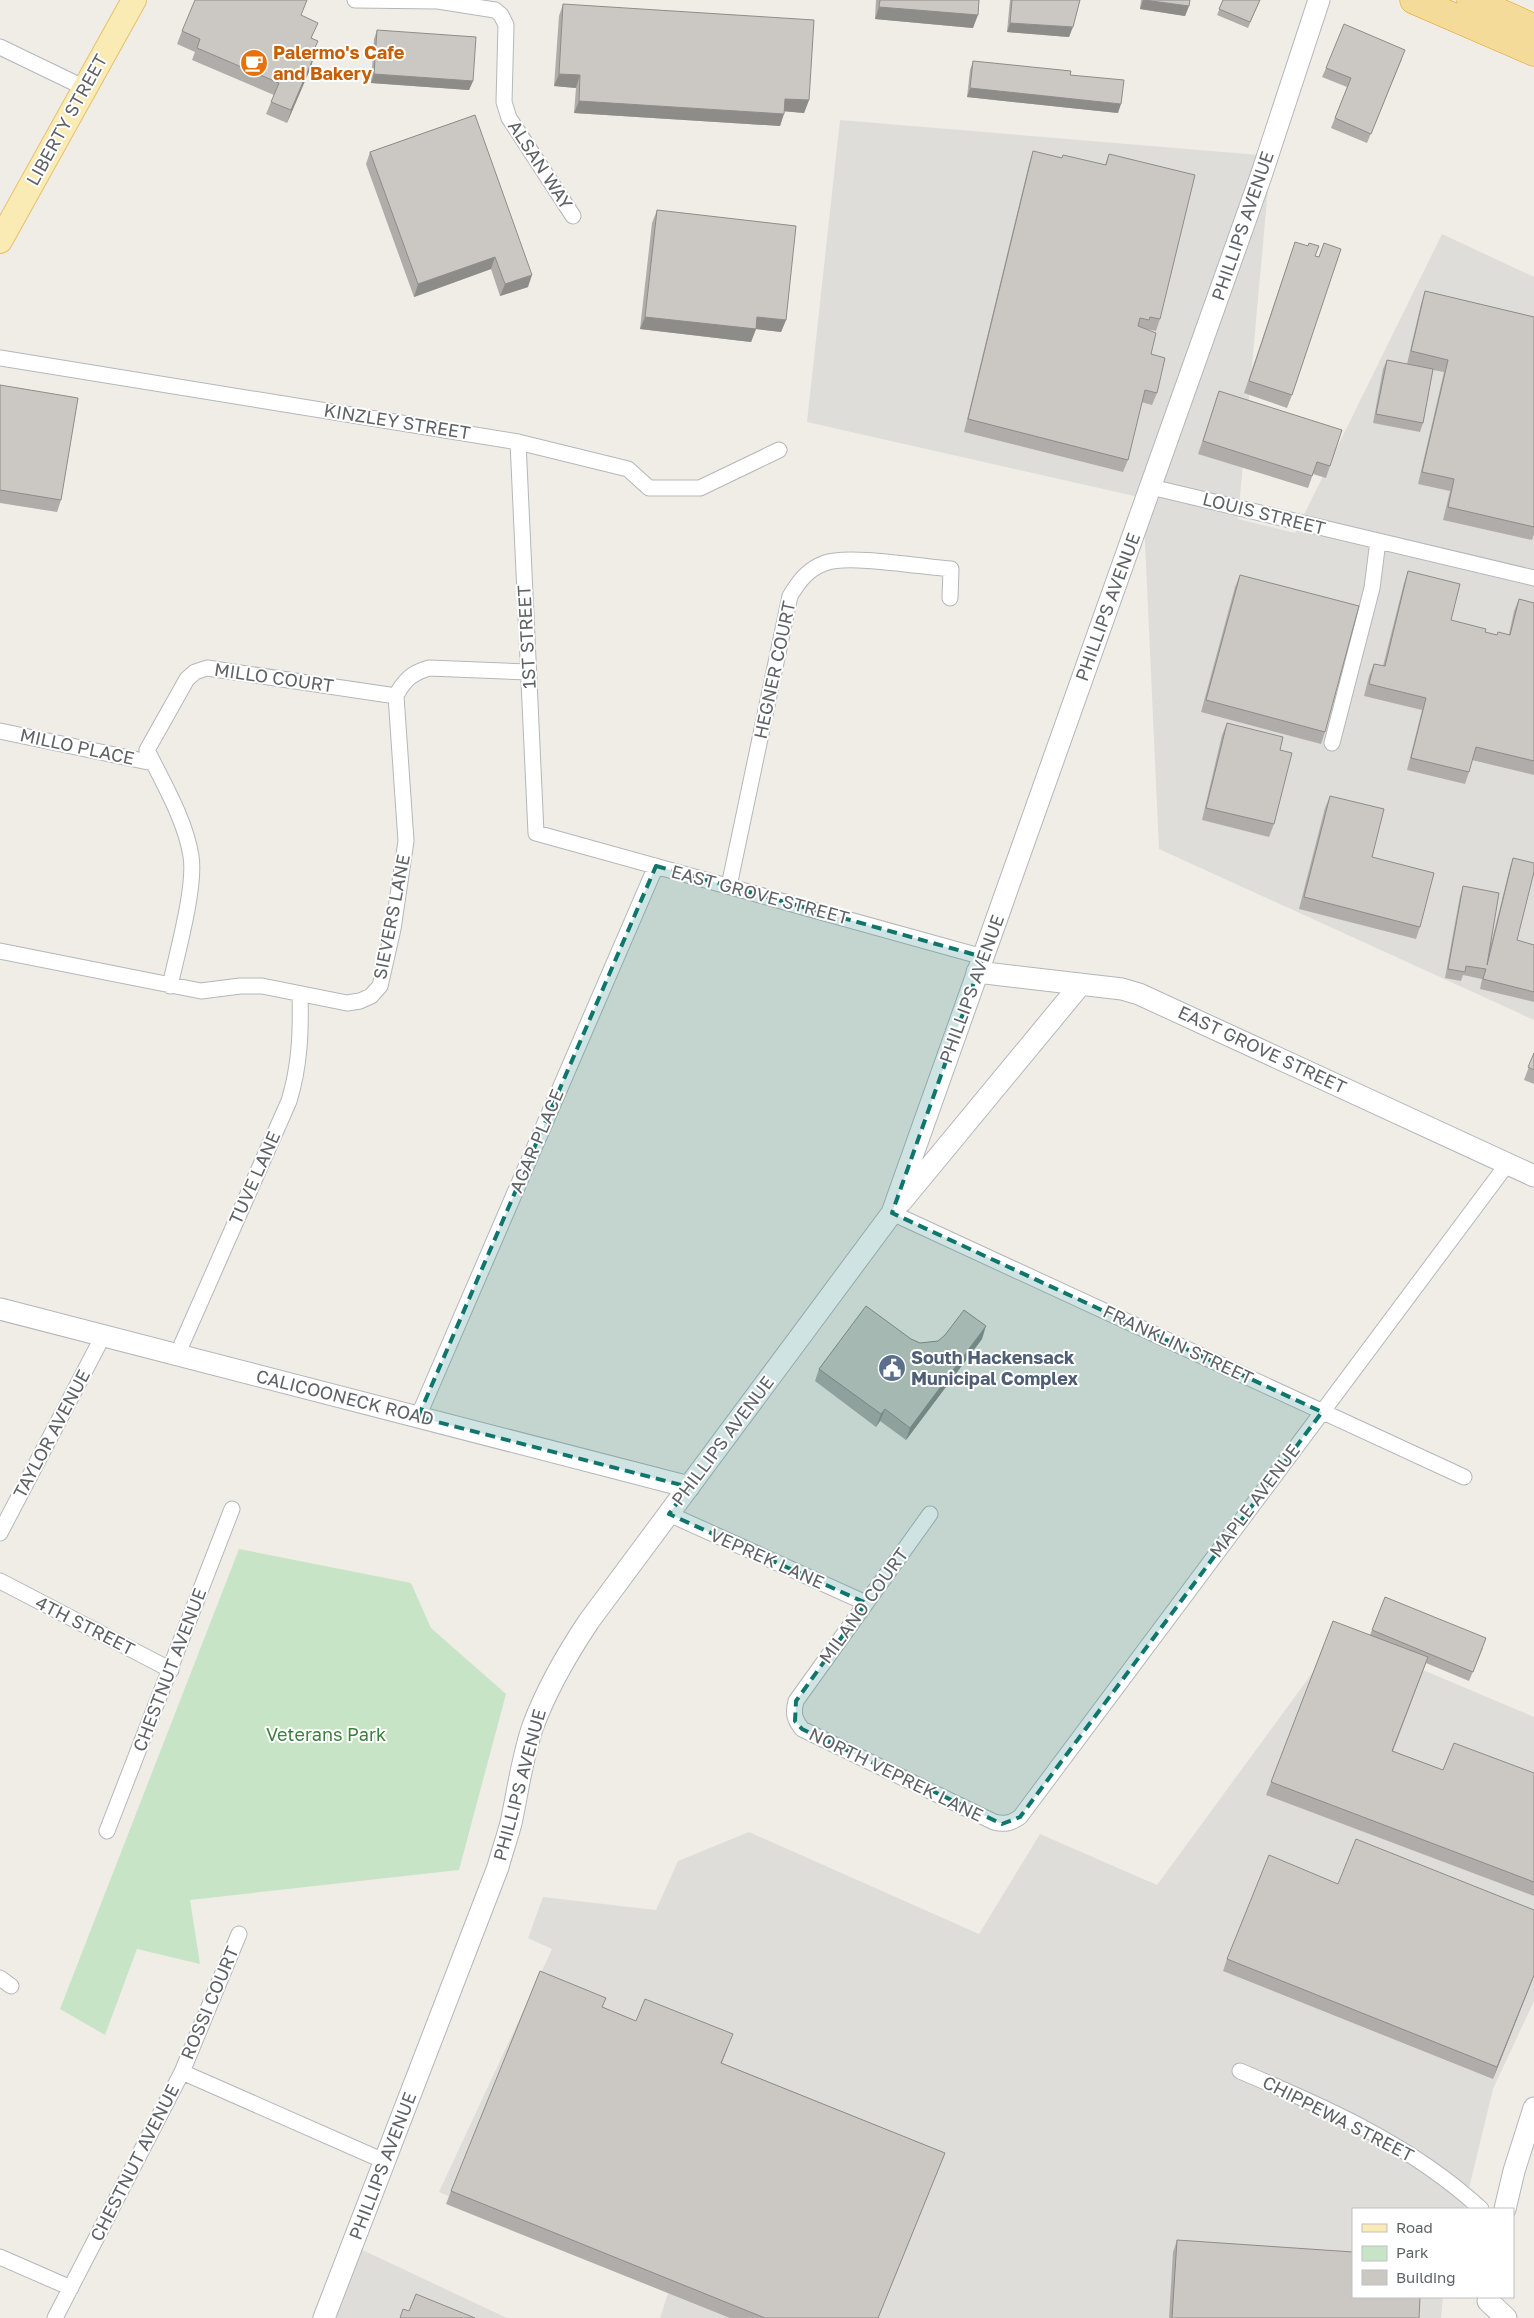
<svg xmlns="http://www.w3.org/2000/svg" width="1534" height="2318" font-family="'Golos Text',sans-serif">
<rect width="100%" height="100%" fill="#f0ede7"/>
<path fill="#dfddd9" d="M840,120L1271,156L1238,519L1295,533L1442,234L1534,277V1020L1159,849L1143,498L807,422Z
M1340,1635L1534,1717V2001L1493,2089L1464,2209H1353V2297H1443L1441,2318H660L669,2290L439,2192L552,1949L528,1938L543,1897L656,1910L678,1861L749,1832L979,1934L1040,1834L1157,1885Z
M356,2247L507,2318H327Z"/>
<path fill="#c7e5c6" d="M239,1549L411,1583L431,1628L506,1694L459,1870L190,1900L200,1964L137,1949L105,2035L60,2009Z"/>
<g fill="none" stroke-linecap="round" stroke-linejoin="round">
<g stroke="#b4b7bb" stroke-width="17">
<path id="street" d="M355,0L438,1L495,10L501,15L506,25L504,102L509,118L573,216
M0,47L85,88
M0,358L518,442L628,469L649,488H700L779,450
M518,442L536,833L983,957
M1151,487L1534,578
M396,696C404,680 412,673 429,668L528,672
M0,731L153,763
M1332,743L1372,588L1378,541
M729,886L790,596C799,581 808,569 825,563C848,554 923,567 951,569L950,598
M0,951L201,991L240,986H262L347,1003L360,1001L371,996L380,986L393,929L406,841L396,696
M170,986C177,953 196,887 191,856C185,819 163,783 147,750L187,679L195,672L207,668L396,696
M892,1213L1464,1477
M177,1355L289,1101C300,1065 301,1031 300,994
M418,1417L656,866
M669,1514L866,1603
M930,1514L796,1701C793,1713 794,1719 802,1729L994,1822C1005,1825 1011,1823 1020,1817L1508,1163
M0,1533L103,1336
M0,1581L171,1670
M107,1831L232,1509
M0,1978L11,1986
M1240,2071C1325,2107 1412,2145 1481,2209
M182,2072L384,2161
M0,2257L71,2288
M55,2318L182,2072L239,1934"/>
</g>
<g stroke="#b3b6ba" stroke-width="23">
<path id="secondary" d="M977,972L1122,989L1139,994L1534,1176
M901,1202L1081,984
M0,1309L689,1487
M1505,2209L1514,2171L1534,2108
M1488,2301L1506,2318
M324,2318L498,1867C502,1852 507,1838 511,1823C518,1791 522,1757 533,1726C547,1688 567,1654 589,1621L892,1213L1261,176L1319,0"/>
</g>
<g stroke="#e7c069" stroke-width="26">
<path id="primary" d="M0,241L134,0"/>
</g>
<g stroke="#e49d12" stroke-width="29">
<path id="highway" d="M1414,0L1534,52
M1471,0L1534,28"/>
</g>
<use href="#street" stroke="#fff" stroke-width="15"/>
<use href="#secondary" stroke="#fff" stroke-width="21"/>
<use href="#primary" stroke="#f9ebb3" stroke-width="24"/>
<use href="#highway" stroke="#f5db99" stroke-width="28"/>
</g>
<path fill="#afaca9" d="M876,0H979L973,28L875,19Z
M1010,0H1080L1069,37L1007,32Z
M1141,0H1190L1189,6L1185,16L1140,9Z
M1223,0H1260L1248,28L1217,15Z
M563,4L809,100L804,113L784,111L780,126L574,113L576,88L554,86L559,16Z
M301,15L312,38L311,67L287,123L266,114L274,95L192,60L195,52L177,44L182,31Z
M377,30L473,81L469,90L371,83L374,39Z
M1402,59L1367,143L1331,128L1347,87L1322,77L1326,68Z
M973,61L1118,113L967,97L970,70Z
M475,115L528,287L500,296L491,269L414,297L366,164L370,152Z
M1033,151L1062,158L1105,165L1109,154L1160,319L1156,331L1146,329L1151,354L1157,393L1152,405L1141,402L1128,460L1123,472L964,432L1029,164Z
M657,210L786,320L781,332L756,329L751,342L640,329L652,223Z
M1324,243L1292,395L1287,408L1244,393L1291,254L1308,246L1315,256L1319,257Z
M1425,291L1534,317V534L1532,540L1443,520L1450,491L1418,484L1444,372L1433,370L1423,423L1420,432L1373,423L1383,369L1387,360L1407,364L1421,304Z
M0,385L61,500L57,512L0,503Z
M1219,391L1330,466L1326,478L1313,474L1308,488L1198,454Z
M1408,571L1451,620L1485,632L1497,635L1509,634L1514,611L1519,599L1534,603V775L1472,760L1469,772L1465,784L1407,770L1422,710L1364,696L1369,676L1374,664L1383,666L1404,583Z
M1240,575L1325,732L1321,744L1201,712L1235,587Z
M1227,723L1280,750L1274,824L1269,837L1202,820L1222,735Z
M1330,796L1420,927L1416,939L1299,909L1325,808Z
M1513,858L1517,940L1534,945V1002L1480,989L1482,979L1463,975L1461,981L1445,978L1460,896L1463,886L1489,952L1510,867Z
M1534,1053V1084L1524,1080Z
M911,1339L920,1343L982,1339L906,1440L880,1421L876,1427L815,1381L819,1369Z
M1385,1597L1483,1648L1469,1681L1426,1663L1393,1751L1443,1770L1534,1773V1896L1266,1795L1333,1621L1370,1635Z
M1338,1884L1534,1910V1976L1493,2079L1223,1971L1227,1959Z
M603,2007L636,2021L728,2047L722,2063L945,2153L878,2318H730L446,2204L451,2191Z
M1177,2240L1419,2318H1169L1173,2252Z"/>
<path fill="#8e8c89" d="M1143,0L1189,6L1185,16L1140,9Z
M879,7L978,15L973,28L875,19Z
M1010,23L1073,27L1069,37L1007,32Z
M315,54L311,67L287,123L291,110Z
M374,74L473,81L469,90L371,83Z
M559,74L580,75L576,88L554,86Z
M970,88L1121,104L1118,113L967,97Z
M785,99L809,100L804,113L781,111Z
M579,101L784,114L780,126L574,113Z
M495,257L491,269L414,297L418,284Z
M532,275L528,287L500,296L505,284Z
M645,317H757L786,320L781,332L756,329L751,342L640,329Z
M986,1326L982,1339L906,1440L910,1428Z
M885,1409L880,1421L876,1427L881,1414Z
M1534,1975V1976L1493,2079L1497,2067Z"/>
<path fill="#cbc8c4" stroke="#8e8c89" d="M195,0H307L301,15L318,23L311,38L318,41L313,52L315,54L291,110L271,102L279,83L197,48L200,39L182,31Z
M880,0H979L978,15L879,7Z
M1012,0H1080L1073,27L1010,23Z
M1144,0H1190L1189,6Z
M1223,0H1260L1250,22L1219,9Z
M563,4L814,20L809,100L785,99L784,114L579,101L580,75L559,74Z
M1344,24L1405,50L1371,134L1335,118L1351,78L1326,68Z
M377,30L476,37L473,81L374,74Z
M973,61L1071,71L1070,75L1124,80L1121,104L970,88Z
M475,115L532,275L505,284L495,257L418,284L370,152Z
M1033,151L1062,158L1063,155L1106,165L1109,154L1195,175L1160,319L1150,317L1149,320L1140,318L1138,326L1156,333L1151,354L1165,358L1157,393L1145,390L1128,460L968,419Z
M657,210L796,226L786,320L757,317L756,329L645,317Z
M1295,242L1308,246L1309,243L1319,246L1315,256L1319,257L1324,243L1341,249L1292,395L1249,381Z
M1425,291L1534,317V527L1448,507L1454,479L1422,472L1448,360L1411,351Z
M1387,360L1433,369L1423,423L1376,414Z
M0,385L78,398L61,500L0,490Z
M1219,391L1342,430L1330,466L1317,462L1312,476L1203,441Z
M1408,571L1460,584L1451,620L1486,629L1485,632L1497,635L1498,632L1510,635L1519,599L1534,603V761L1476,747L1469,772L1411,758L1426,698L1369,684L1374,664L1385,666Z
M1240,575L1359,606L1325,732L1206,700Z
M1227,723L1283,737L1280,750L1292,753L1274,824L1206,808Z
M1330,796L1384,809L1372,857L1434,873L1420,927L1304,897Z
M1513,858L1534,863V872L1517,940L1534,945V992L1483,979L1486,969L1466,966L1465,972L1448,969L1463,886L1499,893L1487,965Z
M1534,1053V1070L1528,1067Z
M866,1306L911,1339L920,1343L938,1341L945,1335L964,1310L986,1326L910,1428L885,1409L881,1414L819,1369Z
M1385,1597L1486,1638L1473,1672L1372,1630Z
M1333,1621L1428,1657L1392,1751L1443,1770L1454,1743L1534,1773V1882L1271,1782Z
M1356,1839L1534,1910V1975L1497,2067L1227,1959L1269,1855L1338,1884Z
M540,1971L606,1998L602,2007L636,2021L645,1999L733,2034L721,2063L945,2153L878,2318H765L451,2191Z
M1177,2240L1353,2252V2297H1420L1419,2318H1172Z
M416,2294L475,2318H400L403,2309L409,2311Z"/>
<path fill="#0f766e" fill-opacity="0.2" stroke="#0f766e" stroke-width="4" stroke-dasharray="10 6" stroke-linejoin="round" d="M656,866L983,957L892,1213L1322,1412L1020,1817L1002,1824L802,1729L795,1721L796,1701L866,1603L669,1514L689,1487L418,1417Z"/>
<defs>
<g id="cafe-disc" transform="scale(1.4375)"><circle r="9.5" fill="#e8710a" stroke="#fff"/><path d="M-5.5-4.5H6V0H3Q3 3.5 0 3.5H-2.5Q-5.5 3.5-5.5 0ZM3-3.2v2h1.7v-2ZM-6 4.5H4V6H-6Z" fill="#fff"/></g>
<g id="civic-disc" transform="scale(1.4375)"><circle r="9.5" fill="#5c6f8a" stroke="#fff"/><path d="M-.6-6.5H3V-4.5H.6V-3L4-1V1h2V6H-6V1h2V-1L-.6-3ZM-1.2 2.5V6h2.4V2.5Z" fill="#fff"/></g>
</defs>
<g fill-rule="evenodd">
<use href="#cafe-disc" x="254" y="63"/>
<use href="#civic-disc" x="892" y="1368"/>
</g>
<g text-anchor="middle" stroke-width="4" stroke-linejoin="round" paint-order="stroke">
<g font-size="18" font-weight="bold" fill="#c56008" stroke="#fff" text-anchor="start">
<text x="273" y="59">Palermo's Cafe<tspan x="273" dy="21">and Bakery</tspan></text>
</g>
<g font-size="18" fill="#5f6266" stroke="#fff">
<text transform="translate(67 120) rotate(-61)" y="6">LIBERTY STREET</text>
<text transform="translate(540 165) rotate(57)" y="6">ALSAN WAY</text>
<text transform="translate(1243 226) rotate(-71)" y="6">PHILLIPS AVENUE</text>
<text transform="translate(397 422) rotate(9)" y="6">KINZLEY STREET</text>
<text transform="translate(1264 514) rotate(14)" y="6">LOUIS STREET</text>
<text transform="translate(1108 607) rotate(-70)" y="6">PHILLIPS AVENUE</text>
<text transform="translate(527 637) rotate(-93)" y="6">1ST STREET</text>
<text transform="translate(775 670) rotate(-78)" y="6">HEGNER COURT</text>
<text transform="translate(274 678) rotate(8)" y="6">MILLO COURT</text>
<text transform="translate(77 747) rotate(12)" y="6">MILLO PLACE</text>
<text transform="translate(760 895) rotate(15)" y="6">EAST GROVE STREET</text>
<text transform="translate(392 917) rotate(-79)" y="6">SIEVERS LANE</text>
<text transform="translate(972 989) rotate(-70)" y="6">PHILLIPS AVENUE</text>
<text transform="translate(1262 1050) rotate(25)" y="6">EAST GROVE STREET</text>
<text transform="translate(537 1141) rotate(-67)" y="6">AGAR PLACE</text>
<text transform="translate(255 1178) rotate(-66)" y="6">TUVE LANE</text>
<text transform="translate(1178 1345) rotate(25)" y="6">FRANKLIN STREET</text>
<text transform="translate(345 1398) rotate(14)" y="6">CALICOONECK ROAD</text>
<text transform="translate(52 1434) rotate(-62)" y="6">TAYLOR AVENUE</text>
<text transform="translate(723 1441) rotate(-53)" y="6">PHILLIPS AVENUE</text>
<text transform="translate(1255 1501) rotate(-53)" y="6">MAPLE AVENUE</text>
<text transform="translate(767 1559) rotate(24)" y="6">VEPREK LANE</text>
<text transform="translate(864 1606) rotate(-54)" y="6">MILANO COURT</text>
<text transform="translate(85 1626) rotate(27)" y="6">4TH STREET</text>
<text transform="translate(170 1670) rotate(-69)" y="6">CHESTNUT AVENUE</text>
<text transform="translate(896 1775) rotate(26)" y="6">NORTH VEPREK LANE</text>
<text transform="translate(520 1785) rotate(-75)" y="6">PHILLIPS AVENUE</text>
<text transform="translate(210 2003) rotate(-67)" y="6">ROSSI COURT</text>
<text transform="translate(1338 2119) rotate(27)" y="6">CHIPPEWA STREET</text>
<text transform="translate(135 2163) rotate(-63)" y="6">CHESTNUT AVENUE</text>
<text transform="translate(383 2166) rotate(-69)" y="6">PHILLIPS AVENUE</text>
</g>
<g font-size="18" font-weight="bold" fill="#4e5e75" stroke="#fff" text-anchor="start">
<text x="911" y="1364">South Hackensack<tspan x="911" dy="21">Municipal Complex</tspan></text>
</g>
<g font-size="18" fill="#3c803d" stroke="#fff">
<text x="326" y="1741">Veterans Park</text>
</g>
</g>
<rect x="1352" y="2208" width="162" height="90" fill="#ffffff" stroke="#bfc0c2"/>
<rect x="1362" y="2224" width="25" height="8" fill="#f9ebb3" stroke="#bfc0c2"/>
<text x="1396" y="2233" font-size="15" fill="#5f6266">Road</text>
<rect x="1362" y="2246" width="25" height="15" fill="#c7e5c6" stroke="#bfc0c2"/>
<text x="1396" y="2258" font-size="15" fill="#5f6266">Park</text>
<rect x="1362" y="2270" width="25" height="15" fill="#cbc8c4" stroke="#bfc0c2"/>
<text x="1396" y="2283" font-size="15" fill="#5f6266">Building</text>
</svg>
